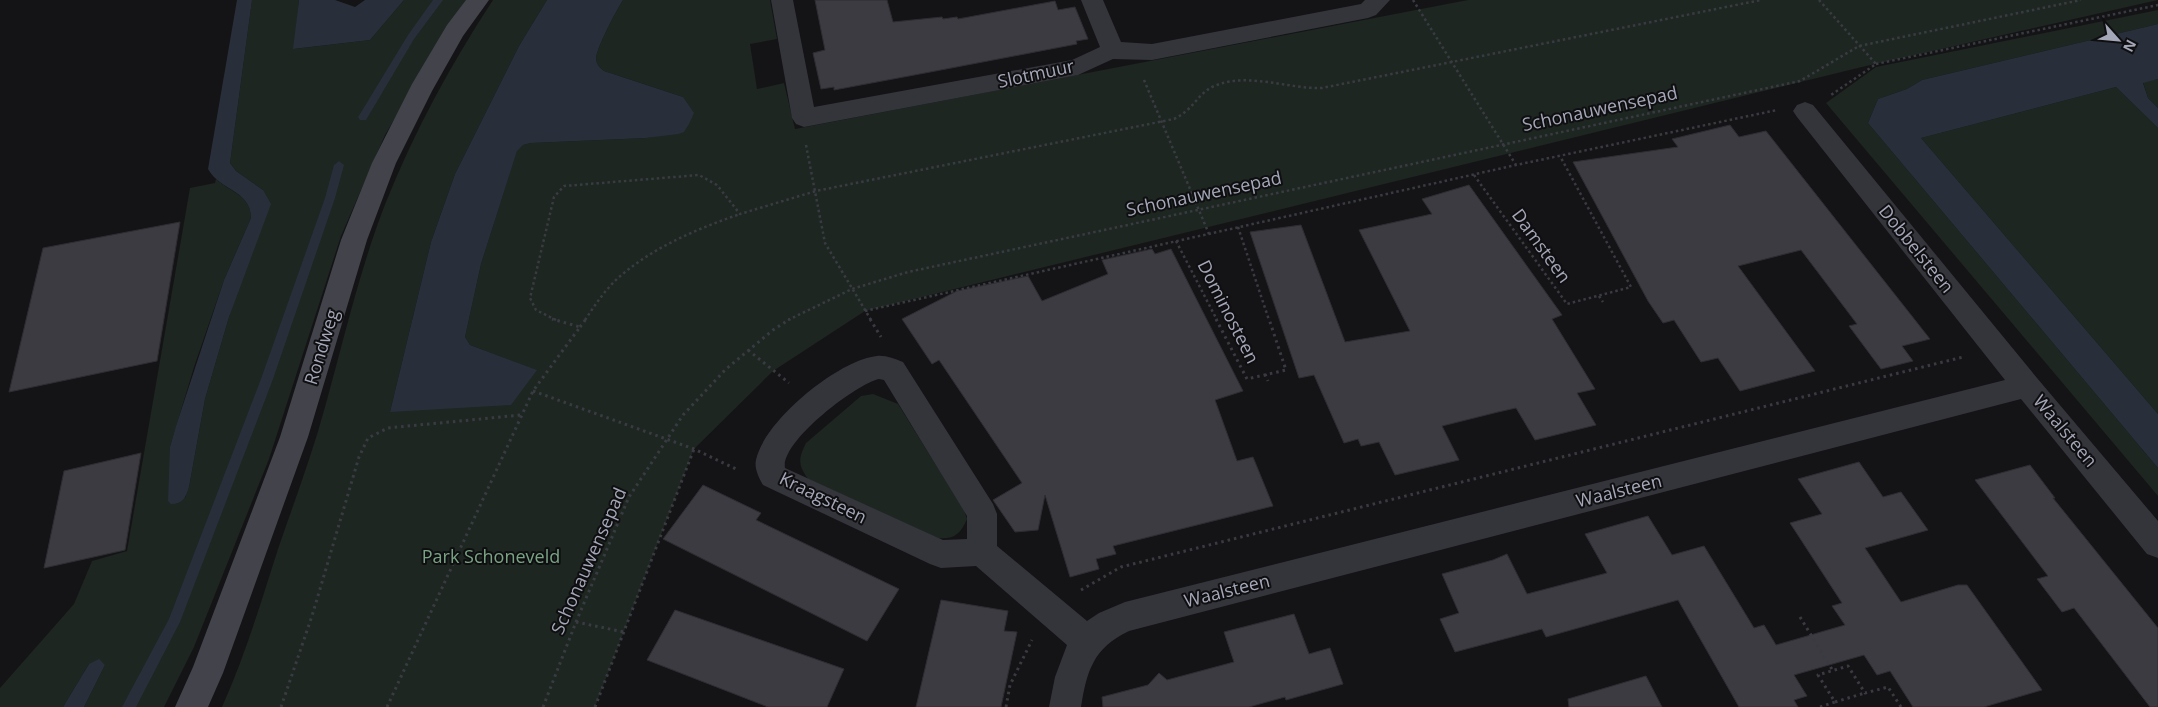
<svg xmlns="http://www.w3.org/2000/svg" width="2158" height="707" font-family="'Open Sans',sans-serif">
<rect width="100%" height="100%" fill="#141416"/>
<path fill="#1d2620" d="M252,0H299L294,49L370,40L404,0H468L445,33L385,135L341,236L269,459L194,647L164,707H84L105,665L89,664L63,707H0V688L74,604L92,561L127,551L190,188L215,183L216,179C231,193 251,195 251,218L224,280L194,367L170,447L185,498L189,487L205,399L229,317L263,190L236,171L230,163Z
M493,0H547L519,46L455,174L431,242L390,412L536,370L470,345L465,337L481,264L517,150L523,145L531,143L646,138L684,131L683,97L604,71C600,68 596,64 596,58C597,47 616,11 623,0H770L777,39L750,44L757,89L784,83L795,129L1468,0H2158L1862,67L865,311L773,371L694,449L595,707H222C245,656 261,602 278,549C294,502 312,455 325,407C344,339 360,268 386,202C415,130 451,64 493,0Z
M2158,10V24L1922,80L1907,89L1878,99L1868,123L2158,468V496L1826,103L1876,67Z
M2158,79V108L2148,98L2143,82Z
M2116,87L2158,128V414L1921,138Z
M873,394L898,404L964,510L967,519C961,534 953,540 938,538L808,479C798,465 798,459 806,443L861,396Z"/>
<path fill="#292f3a" d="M237,0H252L230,163L236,171L263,190L271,204L229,317L205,399L189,487C186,497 183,504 171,504L168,501L170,447L176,426L224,280L251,218C251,190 220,191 208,169Z
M299,0H335L355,7L365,0H404L370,40L293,49Z
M547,0H623C616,11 597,47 596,58C596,64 600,68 604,71L683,97L694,113L689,124L684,132L678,134L646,138L531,143L523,145L517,151L481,264L465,337L470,345L537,370L511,405L390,412L431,242L455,174L519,46Z
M2158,24V79L2143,83L2148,98L2158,108V128L2116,87L1921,138L2158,414V468L1868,123L1878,99L1907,89L1922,80Z
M99,659L105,665L84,707H63L89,664Z"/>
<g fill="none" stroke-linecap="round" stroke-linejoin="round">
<path fill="#292f3a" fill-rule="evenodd" d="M433,0H443L414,39L366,120H360L358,117L360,114L408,35Z
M339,161L344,165L335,198L273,379L180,622L136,707H122L169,619L261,379L325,198L334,165Z"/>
</g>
<path fill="#3b3b41" stroke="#2e2d32" d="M815,0H887L893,22L942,17L943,19L957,17L958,19L1055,1L1058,10L1075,7L1088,39L1076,41L1077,44L925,73L834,90V87L821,89L813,53L825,50Z
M1730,125L1739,137L1766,131L1930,339L1902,346L1913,361L1881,369L1849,326L1857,324L1801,250L1738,266L1815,371L1740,391L1718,358L1701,362L1674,320L1663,323L1648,301L1573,162L1678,147L1672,139Z
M1469,185L1562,315L1552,319L1595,389L1577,393L1596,425L1535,440L1516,408L1498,412L1442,426L1459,460L1395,475L1379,442L1361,446L1358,439L1344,443L1314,375L1299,378L1250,232L1301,225L1345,342L1410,331L1359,230L1432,214L1422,199Z
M180,222L157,361L9,392L43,248Z
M1152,249L1155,254L1171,249L1243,391L1215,400L1237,461L1253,457L1273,506L1113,546L1116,554L1096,559L1099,569L1070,577L1045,495L1038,530L1015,532L993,500L1022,483L939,360L932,364L902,319L957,291L1028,276L1042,301L1108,274L1102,260Z
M141,453L125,550L44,568L64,471Z
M1859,462L1883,497L1901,492L1928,530L1865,548L1901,602L1958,585H1967L2042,690L1984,707H1913L1890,671L1877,675L1864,655L1794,675L1807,696L1794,700L1798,707H1739L1678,600L1546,637L1542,629L1455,652L1440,619L1459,613L1442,574L1493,560L1507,554L1527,594L1607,573L1585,534L1648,516L1672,555L1704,546L1754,628L1764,625L1776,645L1845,625L1832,606L1842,603L1790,523L1822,514L1798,479Z
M2030,465L2055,498H2053L2158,628V707H2150L2074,608L2062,612L2037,579L2048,576L1975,480Z
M703,485L761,513L756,520L899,589L867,641L663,539Z
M941,600L1008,611L1004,631L1017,632L1001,707H916Z
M675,610L844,669L827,707H768L647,660Z
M1294,614L1309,654L1330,648L1343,684L1286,700L1285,697L1249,707H1103L1102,697L1148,685L1159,673L1167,680L1234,662L1224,632Z
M1646,676L1662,707H1569L1568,699Z"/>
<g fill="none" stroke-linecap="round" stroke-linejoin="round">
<path stroke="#3a3b42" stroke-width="2.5" stroke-dasharray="2.5 3" stroke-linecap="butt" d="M1413,0L1516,165
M1819,0L1876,64L1831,95
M1876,64L2158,5
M1144,80L1209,234
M806,145L825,243L871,320
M1474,175L1567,304L1631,287L1560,156
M1238,227L1269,320
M1176,241L1217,320
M1599,296L1603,302
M865,311L1516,165L1777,110
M556,320L536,310L530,298L554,197L564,186L699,175L717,185L740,214L816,191L1174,119C1193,110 1197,95 1212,87C1246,71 1286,89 1322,88L1761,0
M585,320C595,305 605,290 618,278C653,247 697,229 740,214
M788,320L852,289L908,272L1800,81L1859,46L2081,0"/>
<path stroke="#3a3b42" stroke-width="3" stroke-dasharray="2.5 4" stroke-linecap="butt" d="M870,319L881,337
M1216,319L1247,379L1286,370L1269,319
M580,327L586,319
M748,350L789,383
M1265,374L1268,381
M533,391L694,449L736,469
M1081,590L1121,567L1963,357
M1800,617L1833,671
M576,622L624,632
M1835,702L1865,693
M281,707L312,616L359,457L368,438L388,428L521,415
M387,707L533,391L580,327L552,319
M543,707L576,622L629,497L683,415L726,369L773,330L790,319
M595,707L694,449
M1006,707L1010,685L1032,640
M1820,707L1835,702L1818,675L1848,666L1865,693L1888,687L1901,707"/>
<path fill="#34343b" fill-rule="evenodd" d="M771,0H793L814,107L1072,60L1100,47L1081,0H1103L1121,42L1152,44L1361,4L1365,0H1390L1376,15L1368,18L1152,60L1113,59L1078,75L804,127L796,124L792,118Z
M1805,102L1813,105L2037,378L2158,521V558L2147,554L2021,399L1129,631C1093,648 1087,671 1081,707H1049L1055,677L1067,645L976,566L941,568L930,564L763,485C759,478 754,468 756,460C764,421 838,360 877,356C885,355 895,359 903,362L993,504L997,514V546L1087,621L1099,613L1125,602L2005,380L1797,117L1793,111L1797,105ZM879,379L884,380L967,516V539L943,540L785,468C780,442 856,384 879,379Z"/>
<path fill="#42434b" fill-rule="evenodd" d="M466,0H489L463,36L432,91L396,163L367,240L308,437L223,673L208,707H175L193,667L280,437L341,240L372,163L412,84L447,25Z"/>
</g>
<g text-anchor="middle" stroke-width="4" stroke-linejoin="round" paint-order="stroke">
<g font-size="18" fill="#a4a7b7" stroke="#0f0f11">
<text transform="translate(1036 74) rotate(-12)" y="6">Slotmuur</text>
<text transform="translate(1600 109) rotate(-12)" y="6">Schonauwensepad</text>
<text transform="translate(1204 194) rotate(-12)" y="6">Schonauwensepad</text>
<text transform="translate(1541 246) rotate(54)" y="6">Damsteen</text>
<text transform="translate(1916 249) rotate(51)" y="6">Dobbelsteen</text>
<text transform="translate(1228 312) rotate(63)" y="6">Dominosteen</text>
<text transform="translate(322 347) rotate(-73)" y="6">Rondweg</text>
<text transform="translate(2065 431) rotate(50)" y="6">Waalsteen</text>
<text transform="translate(1619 491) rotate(-14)" y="6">Waalsteen</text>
<text transform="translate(823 498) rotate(26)" y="6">Kraagsteen</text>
<text transform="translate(589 561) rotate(-66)" y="6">Schonauwensepad</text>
<text transform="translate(1227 591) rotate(-14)" y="6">Waalsteen</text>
</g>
<g font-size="18" fill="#79a483" stroke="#0f0f11">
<text x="491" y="563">Park Schoneveld</text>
</g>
</g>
<g transform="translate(2118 40) rotate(117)" stroke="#0f0f11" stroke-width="4" paint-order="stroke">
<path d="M0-4L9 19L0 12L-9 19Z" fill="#a4a7b7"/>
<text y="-8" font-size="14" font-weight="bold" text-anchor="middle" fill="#a4a7b7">N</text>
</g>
</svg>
